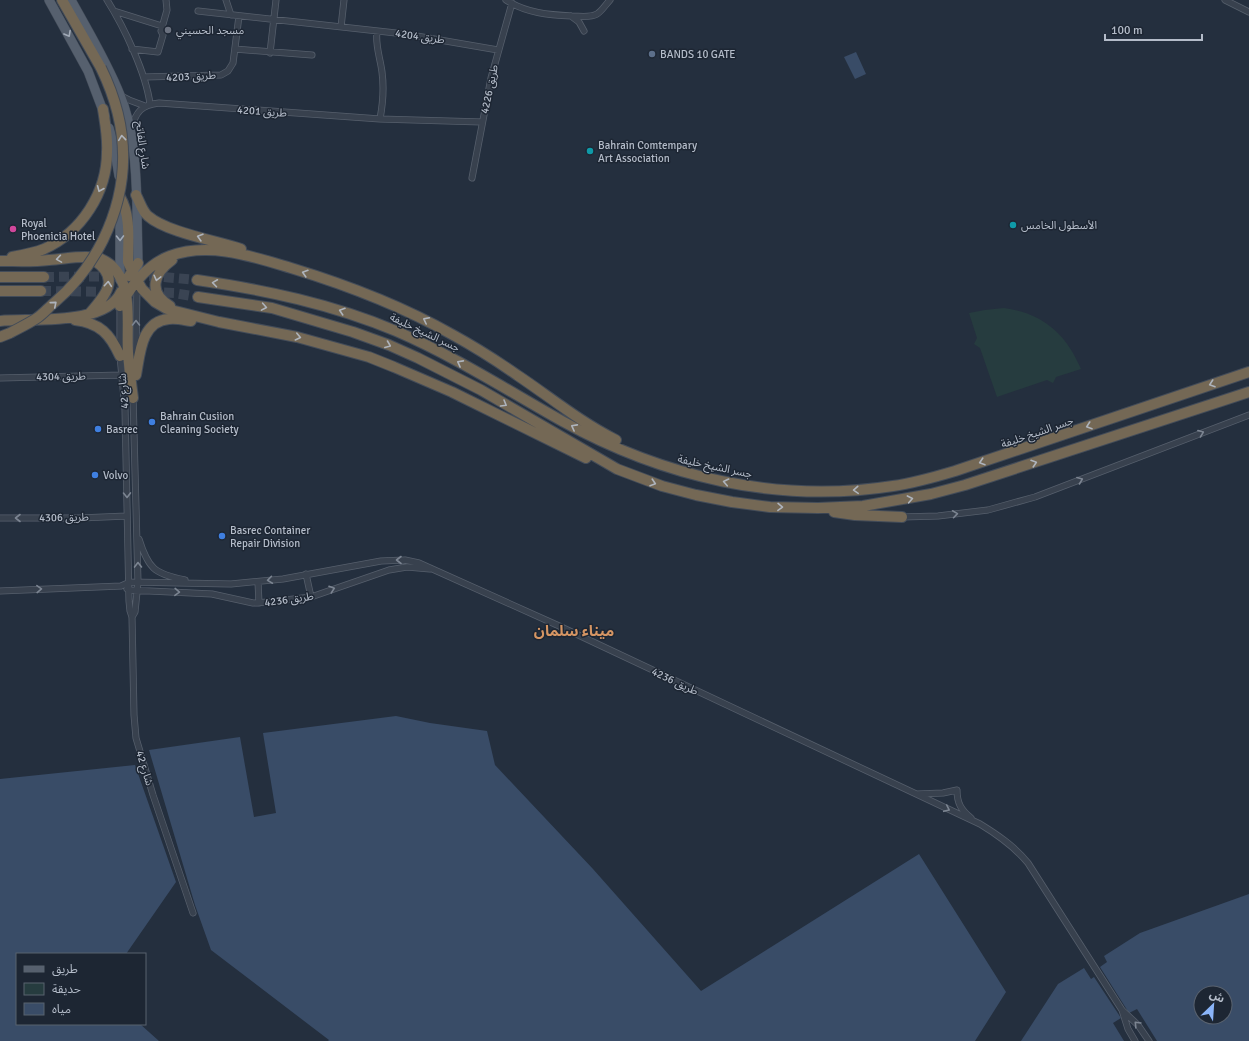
<svg xmlns="http://www.w3.org/2000/svg" width="1249" height="1041" font-family="Signika,'Noto Sans Arabic',sans-serif">
<rect width="100%" height="100%" fill="#242f3e"/>
<path fill="#263c3f" d="M1004,308C1042,313 1066,333 1081,369L1056,377L1053,383L1047,380L997,397L980,348L974,344L977,338L969,313L985,310Z"/>
<path fill="#394c67" fill-rule="evenodd" d="M856,52L866,74L855,79L844,57Z
M396,716L430,723L487,731L495,765L593,869L701,991L919,854L1006,992L975,1041H328L329,1040L211,950L195,905L149,750L240,737L254,817L276,813L263,733Z
M135,765L176,882L126,954H17V1024H140L159,1041H0V779Z
M1249,894V1041H1157L1137,1009L1129,1013L1100,967L1107,962L1104,956L1140,933ZM1201,993H1225V1017H1201Z
M1084,968L1091,979L1094,977L1121,1018L1113,1023L1124,1041H1021L1058,984Z"/>
<g fill="none" stroke-linecap="round" stroke-linejoin="round">
<path stroke="#3a4453" stroke-width="10" stroke-dasharray="10 5" stroke-linecap="butt" d="M44,277L152,276L197,280
M41,291L127,292
M149,292L174,293L198,297"/>
<g stroke="#565f6c" stroke-width="7">
<path id="minor" d="M107,0C124,27 146,73 150,104
M226,0L231,15
M506,0C526,13 549,15 572,16C580,16 590,18 597,14C602,11 606,4 610,0
M1225,0L1249,12
M114,11L162,26
M198,11L405,34L498,50
M571,16L579,22L584,31
M341,27L344,0
M377,31C375,45 380,57 382,72C384,87 383,103 380,119
M132,49L158,52L163,35L161,31L167,10L166,0
M235,49L312,55
M270,53L276,0
M144,77L221,75L228,71L233,63L239,16
M121,96L129,100L145,106
M131,129C136,112 141,105 159,103L380,119L482,122
M472,178L491,78L512,3
M120,304V356L125,409L129,601L130,611L132,617L134,715L136,738L153,795L193,913
M136,354L137,284
M0,378L122,375
M902,517L938,516L988,510L1035,497L1249,415
M0,518H80L127,516
M139,539C148,568 154,574 185,580
M306,574L311,597
M258,582L259,603
M127,589L129,590L212,594L253,603L268,602L311,597L389,570L407,567L430,569
M0,591L121,586L130,582L231,584L283,579L381,561L405,560L419,563L557,625L980,824C998,835 1014,846 1028,863L1122,1010L1138,1025L1149,1041
M132,617L135,612L138,582L133,396
M918,794L943,793L957,790C957,803 961,810 971,818
M1122,1010L1128,1029L1135,1041"/>
</g>
<g stroke="#414a57" stroke-width="10">
<path id="primary" d="M49,0L88,71L105,116
M71,0C88,31 107,62 120,95C134,129 136,169 137,206C137,227 138,248 138,270
M109,128L114,146L119,176
M120,280V199"/>
</g>
<g stroke="#434c59" stroke-width="12">
<path id="motorway" d="M62,0L101,68
M136,195C140,202 142,211 148,216C166,232 217,241 241,249
M120,197C131,215 128,241 128,262L135,277L142,289L155,302L167,309L219,322L297,337L369,357L394,367L452,392L586,458
M12,257C23,255 34,253 44,249C82,232 107,192 107,152C108,137 105,123 103,109
M0,261C16,261 33,262 49,260C66,259 81,255 98,258C103,259 107,262 111,265C134,286 126,324 128,352C129,368 131,383 133,398
M129,276L138,263
M0,277H44
M197,280C265,290 332,304 396,331C454,356 507,390 562,421C663,477 778,504 893,486C914,483 935,477 955,471L1249,372
M0,291H41
M198,297L272,308L353,332L389,345L418,358L481,390L617,469L662,486L696,495L732,502L770,507L818,508L863,506L931,494L965,485L1249,392
M120,306C131,286 148,264 170,256C209,241 254,257 291,268C347,285 402,306 453,335C475,347 497,361 517,375C550,397 580,422 616,440
M170,306C147,292 154,273 172,260
M90,313C105,296 121,278 95,261
M75,320C100,323 110,334 120,356
M0,321C31,318 106,326 121,292
M0,337L10,333
M136,375C140,354 141,321 169,319C176,318 184,320 191,321
M834,512L855,515L902,517"/>
</g>
<use href="#minor" stroke="#38414e" stroke-width="5.5"/>
<use href="#primary" stroke="#56606e" stroke-width="9"/>
<use href="#motorway" stroke="#746855" stroke-width="10"/>
<g stroke="#434c59" stroke-width="12" stroke-linecap="butt">
<path id="motorway-bridge" d="M10,333C19,328 28,324 37,318C43,314 49,307 55,302C75,285 91,264 103,240C131,183 129,125 101,68"/>
</g>
<use href="#motorway-bridge" stroke="#746855" stroke-width="10"/>
</g>
<defs><path id="oneway-chevron" d="M-2-3.5L2.5 0L-2 3.5" fill="none" stroke-width="1.6" stroke-linecap="round" stroke-linejoin="round"/></defs>
<g stroke="#a1aab7">
<use href="#oneway-chevron" transform="translate(68 34) rotate(61)"/>
<use href="#oneway-chevron" transform="translate(120 238) rotate(89)"/>
</g>
<g stroke="#aeb4bd">
<use href="#oneway-chevron" transform="translate(122 138) rotate(-96)"/>
<use href="#oneway-chevron" transform="translate(100 189) rotate(113)"/>
<use href="#oneway-chevron" transform="translate(200 237) rotate(-164)"/>
<use href="#oneway-chevron" transform="translate(59 259) rotate(171)"/>
<use href="#oneway-chevron" transform="translate(305 273) rotate(-163)"/>
<use href="#oneway-chevron" transform="translate(157 278) rotate(104)"/>
<use href="#oneway-chevron" transform="translate(215 283) rotate(-172)"/>
<use href="#oneway-chevron" transform="translate(108 284) rotate(-85)"/>
<use href="#oneway-chevron" transform="translate(54 304) rotate(-40)"/>
<use href="#oneway-chevron" transform="translate(264 307) rotate(10)"/>
<use href="#oneway-chevron" transform="translate(342 311) rotate(-162)"/>
<use href="#oneway-chevron" transform="translate(426 320) rotate(-153)"/>
<use href="#oneway-chevron" transform="translate(298 337) rotate(13)"/>
<use href="#oneway-chevron" transform="translate(388 345) rotate(22)"/>
<use href="#oneway-chevron" transform="translate(460 363) rotate(-152)"/>
<use href="#oneway-chevron" transform="translate(1212 384) rotate(161)"/>
<use href="#oneway-chevron" transform="translate(504 404) rotate(30)"/>
<use href="#oneway-chevron" transform="translate(1089 426) rotate(161)"/>
<use href="#oneway-chevron" transform="translate(574 427) rotate(-152)"/>
<use href="#oneway-chevron" transform="translate(982 462) rotate(162)"/>
<use href="#oneway-chevron" transform="translate(1034 463) rotate(-18)"/>
<use href="#oneway-chevron" transform="translate(726 482) rotate(-168)"/>
<use href="#oneway-chevron" transform="translate(653 483) rotate(18)"/>
<use href="#oneway-chevron" transform="translate(856 490) rotate(176)"/>
<use href="#oneway-chevron" transform="translate(910 499) rotate(-11)"/>
<use href="#oneway-chevron" transform="translate(780 507) rotate(1)"/>
</g>
<g stroke="#7c8592">
<use href="#oneway-chevron" transform="translate(136 323) rotate(-90)"/>
<use href="#oneway-chevron" transform="translate(1201 433) rotate(-21)"/>
<use href="#oneway-chevron" transform="translate(1080 480) rotate(-21)"/>
<use href="#oneway-chevron" transform="translate(127 495) rotate(89)"/>
<use href="#oneway-chevron" transform="translate(955 514) rotate(-8)"/>
<use href="#oneway-chevron" transform="translate(18 518) rotate(180)"/>
<use href="#oneway-chevron" transform="translate(399 560) rotate(-180)"/>
<use href="#oneway-chevron" transform="translate(138 565) rotate(-91)"/>
<use href="#oneway-chevron" transform="translate(270 580) rotate(172)"/>
<use href="#oneway-chevron" transform="translate(39 589) rotate(-2)"/>
<use href="#oneway-chevron" transform="translate(332 589) rotate(-19)"/>
<use href="#oneway-chevron" transform="translate(177 592) rotate(2)"/>
<use href="#oneway-chevron" transform="translate(947 809) rotate(25)"/>
<use href="#oneway-chevron" transform="translate(1137 1024) rotate(-134)"/>
</g>
<circle fill="#6b7280" stroke="#1d2633" stroke-width="1.5" cx="168" cy="30" r="4"/>
<circle fill="#5c6f8a" stroke="#1d2633" stroke-width="1.5" cx="652" cy="54" r="4"/>
<g fill="#0f9aa8" stroke="#1d2633" stroke-width="1.5">
<circle cx="590" cy="151" r="4"/>
<circle cx="1013" cy="225" r="4"/>
</g>
<circle fill="#d1479c" stroke="#1d2633" stroke-width="1.5" cx="13" cy="229" r="4"/>
<g fill="#3f7fe0" stroke="#1d2633" stroke-width="1.5">
<circle cx="152" cy="422" r="4"/>
<circle cx="98" cy="429" r="4"/>
<circle cx="95" cy="475" r="4"/>
<circle cx="222" cy="536" r="4"/>
</g>
<g text-anchor="middle" stroke-width="3" stroke-linejoin="round" paint-order="stroke">
<g font-size="11" fill="#b4bcc9" stroke="#1d2633" text-anchor="start">
<text x="176" y="34">مسجد الحسيني</text>
<text x="660" y="58">BANDS 10 GATE</text>
<text x="598" y="149">Bahrain Comtempary<tspan x="598" dy="13">Art Association</tspan></text>
<text x="21" y="227">Royal<tspan x="21" dy="13">Phoenicia Hotel</tspan></text>
<text x="1021" y="229">الأسطول الخامس</text>
<text x="160" y="420">Bahrain Cusiion<tspan x="160" dy="13">Cleaning Society</tspan></text>
<text x="106" y="433">Basrec</text>
<text x="103" y="479">Volvo</text>
<text x="230" y="534">Basrec Container<tspan x="230" dy="13">Repair Division</tspan></text>
</g>
<g font-size="11" fill="#b4bcc9" stroke="#1d2633">
<text transform="translate(420 36) rotate(8)" y="4">طريق 4204</text>
<text transform="translate(191 76) rotate(-3)" y="4">طريق 4203</text>
<text transform="translate(489 89) rotate(-78)" y="4">طريق 4226</text>
<text transform="translate(262 111) rotate(4)" y="4">طريق 4201</text>
<text transform="translate(143 145) rotate(82)" y="4">شارع الفاتح</text>
<text transform="translate(425 332) rotate(25)" y="4">جسر الشيخ خليفة</text>
<text transform="translate(61 376) rotate(-1)" y="4">طريق 4304</text>
<text transform="translate(123 391) rotate(-95)" y="4">شارع 42</text>
<text transform="translate(1037 432) rotate(-19)" y="4">جسر الشيخ خليفة</text>
<text transform="translate(715 466) rotate(12)" y="4">جسر الشيخ خليفة</text>
<text transform="translate(64 517) rotate(-1)" y="4">طريق 4306</text>
<text transform="translate(289 599) rotate(-8)" y="4">طريق 4236</text>
<text transform="translate(675 681) rotate(25)" y="4">طريق 4236</text>
<text transform="translate(145 768) rotate(73)" y="4">شارع 42</text>
</g>
<g font-size="15" font-weight="bold" fill="#d59563" stroke="#1d2633">
<text x="574" y="636">ميناء سلمان</text>
</g>
</g>
<rect x="16" y="953" width="130" height="72" fill="#1d2633" stroke="#59626f"/>
<rect x="24" y="966" width="20" height="6" fill="#56606e" stroke="#59626f"/>
<text x="52" y="973" font-size="12" fill="#b4bcc9">طريق</text>
<rect x="24" y="983" width="20" height="12" fill="#263c3f" stroke="#59626f"/>
<text x="52" y="993" font-size="12" fill="#b4bcc9">حديقة</text>
<rect x="24" y="1003" width="20" height="12" fill="#394c67" stroke="#59626f"/>
<text x="52" y="1013" font-size="12" fill="#b4bcc9">مياه</text>
<g transform="translate(1213 1005) rotate(25)"><circle r="19" fill="#1d2633" stroke="#59626f"/>
<path d="M0-3L7 15L0 10L-7 15Z" fill="#8ab4f8"/>
<text y="-6" font-size="11" font-weight="bold" text-anchor="middle" fill="#b4bcc9">ش</text>
</g>
<path d="M1105 34v6h97v-6" fill="none" stroke="#b4bcc9" stroke-width="2"/>
<text x="1111" y="34" font-size="12" fill="#b4bcc9" stroke="#1d2633" stroke-width="3" paint-order="stroke">100 m</text>
</svg>
